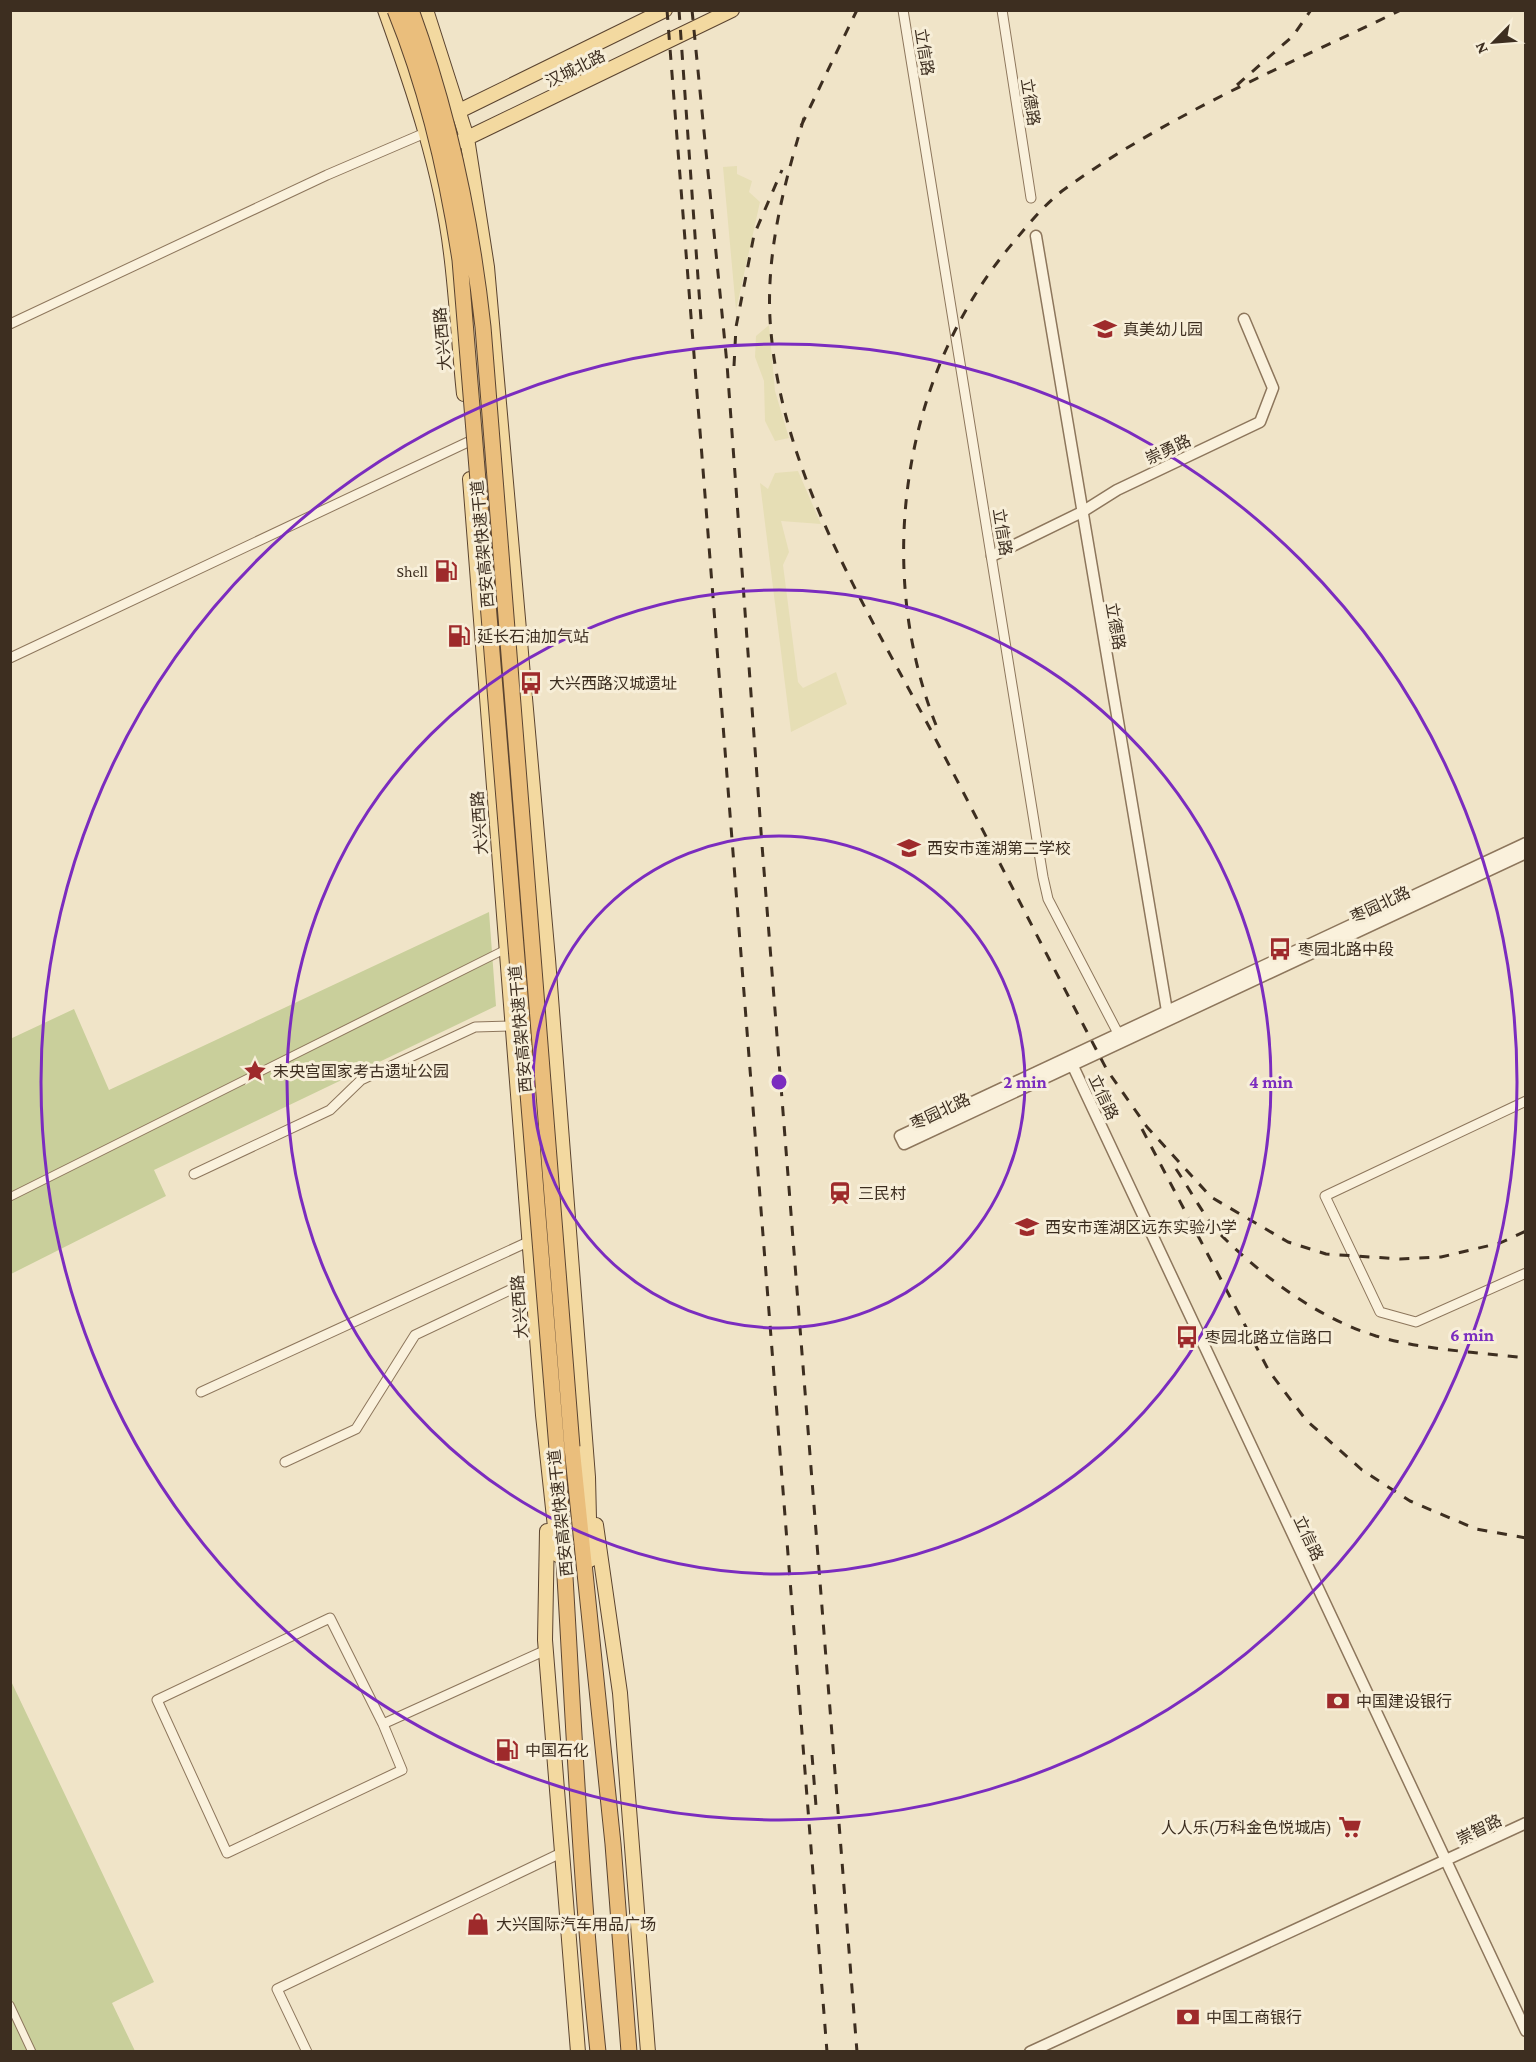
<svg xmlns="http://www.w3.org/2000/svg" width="1536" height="2062" font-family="'Crimson Pro','Noto Sans SC',serif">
<rect width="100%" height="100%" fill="#f0e4c8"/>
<path fill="#e6deb5" d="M737,166V174L752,181L749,192L760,202L736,310L723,167Z
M769,325L775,391L789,438L775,441L765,421L764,381L755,357L756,336Z
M798,471L821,524L781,521L789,552L783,565L798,682L803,688L836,672L847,704L791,732L760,483L768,489L775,473Z"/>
<path fill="#c9cf9b" d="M489,912L496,1006L154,1170L166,1196L11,1274L10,1039L74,1009L109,1090Z
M10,1679L154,1982L112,2003L135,2051H11Z"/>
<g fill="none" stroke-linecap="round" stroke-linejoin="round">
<g stroke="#8d765c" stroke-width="9">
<path id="pedestrian" d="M10,1197L506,949
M10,2005L32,2052"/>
</g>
<g stroke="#8d765c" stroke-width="11">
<path id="minor" d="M903,10L1043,877L1048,899L1121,1039
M1002,10L1031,198
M10,324L327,175L425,133
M10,658L468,442
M1526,1101L1325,1196L1380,1312L1416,1322L1526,1273
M194,1174L330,1110L361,1080L475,1027L512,1026
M201,1392L530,1241
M285,1462L356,1429L415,1335L533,1279
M383,1724L402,1770L227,1853L157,1700L330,1618L383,1724L546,1650
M307,2052L277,1989L561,1853"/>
</g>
<g stroke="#8d765c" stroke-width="13">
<path id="tertiary" d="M1036,236L1168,1017
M992,556L1082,512L1117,490L1260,422L1273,388L1244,319
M1526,843L900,1136L904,1144L1526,853
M1071,1062L1526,2031
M1030,2052L1526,1823"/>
</g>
<g stroke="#5b4430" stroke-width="16">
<path id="primary" d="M385,10C413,88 441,170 451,253C457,300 459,347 464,394
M426,10L467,138L487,267L548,959L588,1477L590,1560
M451,115L665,10
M461,141L732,10
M470,479L543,1415L558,1555
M596,1525L620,1693L648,2052
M547,1531L545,1640L578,2052"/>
</g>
<g stroke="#5b4430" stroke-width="17">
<path id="trunk" d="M572,1447L613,1844L629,2052
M557,1449C571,1650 577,1851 598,2052"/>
</g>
<use href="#pedestrian" stroke="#faf1dc" stroke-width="7"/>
<use href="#minor" stroke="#faf1dc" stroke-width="9"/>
<use href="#tertiary" stroke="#faf1dc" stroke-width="10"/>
<use href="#primary" stroke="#f3d9a0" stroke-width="14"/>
<use href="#trunk" stroke="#eabe7c" stroke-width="15"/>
<path stroke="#3d2e20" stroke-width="3" stroke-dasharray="10 10" stroke-linecap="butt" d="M667,10L827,2052
M679,10L701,320
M692,10L727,364L762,845L857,2052
M1237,85L1293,36L1311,10
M804,118C783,187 764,260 771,332C784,480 868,610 935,738C993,849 1049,960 1107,1070L1147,1127L1211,1197L1288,1242L1326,1254L1400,1259L1441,1257L1500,1243L1526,1231
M801,126L857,10
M734,366L736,327L754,235L782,170
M936,725C874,568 902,374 1012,244C1027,226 1043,206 1062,191C1165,116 1287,65 1401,10
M1142,1129L1269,1371L1306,1420L1362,1470L1410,1501L1476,1529L1526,1538
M1176,1169C1191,1191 1205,1219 1223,1237C1266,1279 1318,1318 1376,1336C1424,1350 1476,1352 1526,1358
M812,1755L816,1806"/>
<g stroke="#5b4430" stroke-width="17" stroke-linecap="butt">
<path id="trunk-bridge" d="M395,10C428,91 447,174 460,260L557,1449
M411,10C449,114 471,217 483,327L572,1447"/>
</g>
<use href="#trunk-bridge" stroke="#eabe7c" stroke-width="15"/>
</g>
<g fill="none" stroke="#7b2cbf" stroke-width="3">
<circle cx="779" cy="1082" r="246"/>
<circle cx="779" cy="1082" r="492"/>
<circle cx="779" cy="1082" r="738"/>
</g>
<defs>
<g id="school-bare" transform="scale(1.8)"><path d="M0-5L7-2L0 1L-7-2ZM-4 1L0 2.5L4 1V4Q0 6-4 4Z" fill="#9e2a2b" stroke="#f7eed8" stroke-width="2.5" paint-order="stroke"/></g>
<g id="fuel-bare" transform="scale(1.8)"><path d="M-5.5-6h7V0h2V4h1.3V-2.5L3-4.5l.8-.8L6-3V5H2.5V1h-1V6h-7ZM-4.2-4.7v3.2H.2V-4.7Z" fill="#9e2a2b" stroke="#f7eed8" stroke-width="2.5" paint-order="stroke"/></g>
<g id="bus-bare" transform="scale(1.8)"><path d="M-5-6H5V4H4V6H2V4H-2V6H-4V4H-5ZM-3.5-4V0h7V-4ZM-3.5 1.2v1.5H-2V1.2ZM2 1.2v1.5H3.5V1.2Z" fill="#9e2a2b" stroke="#f7eed8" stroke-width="2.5" paint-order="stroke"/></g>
<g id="sight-bare" transform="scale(1.8)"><path d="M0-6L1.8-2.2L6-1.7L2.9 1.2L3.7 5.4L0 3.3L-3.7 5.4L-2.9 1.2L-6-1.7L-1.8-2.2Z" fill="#9e2a2b" stroke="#f7eed8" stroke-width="2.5" paint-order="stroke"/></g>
<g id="station-bare" transform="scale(1.8)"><path d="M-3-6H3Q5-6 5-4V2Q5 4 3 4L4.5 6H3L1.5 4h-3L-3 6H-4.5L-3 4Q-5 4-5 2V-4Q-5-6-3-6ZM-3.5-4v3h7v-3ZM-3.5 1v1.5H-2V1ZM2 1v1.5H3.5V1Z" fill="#9e2a2b" stroke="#f7eed8" stroke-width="2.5" paint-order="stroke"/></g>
<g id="bank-bare" transform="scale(1.8)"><path d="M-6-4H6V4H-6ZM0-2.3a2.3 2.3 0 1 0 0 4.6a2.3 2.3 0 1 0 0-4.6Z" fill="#9e2a2b" stroke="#f7eed8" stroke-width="2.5" paint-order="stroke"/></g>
<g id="supermarket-bare" transform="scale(1.8)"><path d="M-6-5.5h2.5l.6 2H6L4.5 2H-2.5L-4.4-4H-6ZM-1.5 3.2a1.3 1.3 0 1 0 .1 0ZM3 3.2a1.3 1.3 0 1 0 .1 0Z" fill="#9e2a2b" stroke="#f7eed8" stroke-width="2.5" paint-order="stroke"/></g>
<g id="shop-bare" transform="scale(1.8)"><path d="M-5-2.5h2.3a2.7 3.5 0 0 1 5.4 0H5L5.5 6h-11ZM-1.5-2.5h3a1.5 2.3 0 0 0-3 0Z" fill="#9e2a2b" stroke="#f7eed8" stroke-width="2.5" paint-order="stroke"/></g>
</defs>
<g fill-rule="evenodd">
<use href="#school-bare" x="1105" y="329"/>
<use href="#fuel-bare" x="446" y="571"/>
<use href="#fuel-bare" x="459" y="636"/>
<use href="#bus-bare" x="531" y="683"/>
<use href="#school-bare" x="909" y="848"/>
<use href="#bus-bare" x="1280" y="949"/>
<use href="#sight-bare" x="255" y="1071"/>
<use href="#station-bare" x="840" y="1193"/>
<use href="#school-bare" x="1027" y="1227"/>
<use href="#bus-bare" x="1187" y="1337"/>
<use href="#bank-bare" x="1338" y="1701"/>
<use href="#fuel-bare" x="507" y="1750"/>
<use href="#supermarket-bare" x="1350" y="1827"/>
<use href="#shop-bare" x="478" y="1924"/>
<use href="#bank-bare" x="1188" y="2017"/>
</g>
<g text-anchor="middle" stroke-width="6" stroke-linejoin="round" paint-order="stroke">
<g font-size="16" fill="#3d2e20" stroke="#f7eed8">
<text transform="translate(925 52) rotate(81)" y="6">立信路</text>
<text transform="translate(575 68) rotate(-26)" y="6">汉城北路</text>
<text transform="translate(1031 102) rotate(81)" y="6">立德路</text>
<text transform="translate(442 339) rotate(-95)" y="6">大兴西路</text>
<text transform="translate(1168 449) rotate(-25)" y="6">崇勇路</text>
<text transform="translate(1003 532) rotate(81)" y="6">立信路</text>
<text transform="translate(482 544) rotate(-95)" y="6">西安高架快速干道</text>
<text transform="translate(1116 626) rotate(80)" y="6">立德路</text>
<text transform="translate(479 823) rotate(-94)" y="6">大兴西路</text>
<text transform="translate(1380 904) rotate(-25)" y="6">枣园北路</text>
<text transform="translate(520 1029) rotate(-95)" y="6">西安高架快速干道</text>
<text transform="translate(1104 1097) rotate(65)" y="6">立信路</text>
<text transform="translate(940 1111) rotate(-25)" y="6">枣园北路</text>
<text transform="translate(519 1307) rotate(-94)" y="6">大兴西路</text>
<text transform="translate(560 1513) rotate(-96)" y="6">西安高架快速干道</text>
<text transform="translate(1309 1538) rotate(65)" y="6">立信路</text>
<text transform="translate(1479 1829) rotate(-26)" y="6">崇智路</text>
</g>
<g font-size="16" fill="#3d2e20" stroke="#f7eed8" text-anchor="start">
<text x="1123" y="335">真美幼儿园</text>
<text x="428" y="577" text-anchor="end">Shell</text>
<text x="477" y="642">延长石油加气站</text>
<text x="549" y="689">大兴西路汉城遗址</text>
<text x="927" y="854">西安市莲湖第二学校</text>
<text x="1298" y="955">枣园北路中段</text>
<text x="273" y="1077">未央宫国家考古遗址公园</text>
<text x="858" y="1199">三民村</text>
<text x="1045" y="1233">西安市莲湖区远东实验小学</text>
<text x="1205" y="1343">枣园北路立信路口</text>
<text x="1356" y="1707">中国建设银行</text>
<text x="525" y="1756">中国石化</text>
<text x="1332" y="1833" text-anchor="end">人人乐(万科金色悦城店)</text>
<text x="496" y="1930">大兴国际汽车用品广场</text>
<text x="1206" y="2023">中国工商银行</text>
</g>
</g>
<circle cx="779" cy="1082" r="9" fill="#7b2cbf" stroke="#f7eed8" stroke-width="3"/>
<g font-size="18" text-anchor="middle" font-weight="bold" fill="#7b2cbf" stroke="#f7eed8" stroke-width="6" stroke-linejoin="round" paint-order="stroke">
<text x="1025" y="1088">2 min</text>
<text x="1271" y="1088">4 min</text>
<text x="1472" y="1341">6 min</text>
</g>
<rect width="1536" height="2062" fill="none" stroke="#3d2e20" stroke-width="24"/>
<g transform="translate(1494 42) rotate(245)" stroke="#f7eed8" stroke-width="4.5" paint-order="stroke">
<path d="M0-4.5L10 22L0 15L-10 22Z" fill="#3d2e20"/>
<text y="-9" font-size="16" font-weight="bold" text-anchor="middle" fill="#3d2e20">N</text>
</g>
</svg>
